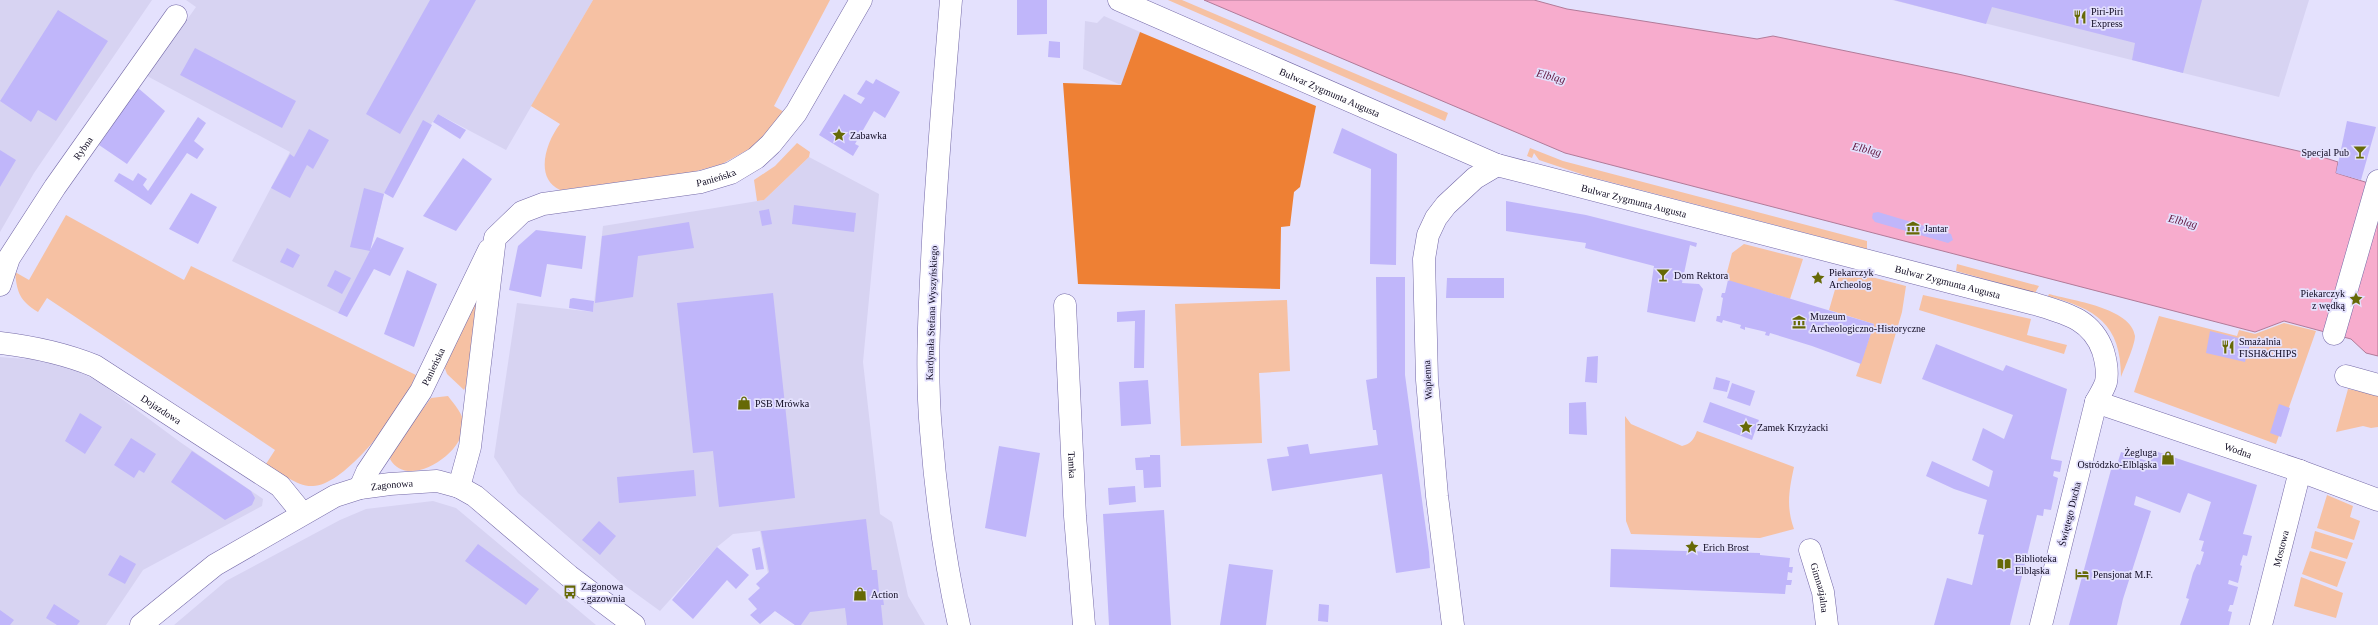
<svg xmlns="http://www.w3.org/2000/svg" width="2378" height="625" font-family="'Times New Roman',serif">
<rect width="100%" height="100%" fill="#e4e1fd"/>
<path fill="#d7d3f2" d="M0,0H152L34,173L0,232Z
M186,0H593L506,150L438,114L384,193L369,255L338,313L232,261L290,152L147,76L196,7Z
M1892,0H2309L2279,97Z
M1104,16L1140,32L1121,85L1083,69L1085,21L1097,23Z
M809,157L879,194L863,362L880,514L892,522L908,596L925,625H795L775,611L760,531L733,534L717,547L660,611L620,582L518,493L494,457L517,303L593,312L603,226L764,200Z
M0,357L39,360L72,368L99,382L180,442L263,499L262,506L143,570L106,625H0Z
M433,501L456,508L596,625H174L226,581L340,520L366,509Z"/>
<path fill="#f6c1a3" d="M593,0H830L774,106L784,112L770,131L751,148L722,164L693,172L560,190C534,178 546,142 560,124L531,106Z
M1168,0H1182L1448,113L1445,121Z
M797,143L810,152L809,157L764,200L757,201L754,180L775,166Z
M1530,148L1563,161L1867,241V249L1587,176L1539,160L1534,153L1532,158L1527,156Z
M66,215L184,280L191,266L416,375C412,383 409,392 404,400C390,424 342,486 313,486C297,487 280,472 266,464L275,450L47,298L38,312C20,301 17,293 15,272L29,280Z
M1744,244L1803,259L1790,299L1725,280L1732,253Z
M1957,264L2039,286L2035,293L1956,271Z
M1841,269L1906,286L1902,312L1881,384L1856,376L1874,324L1829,310Z
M2049,294C2070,300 2132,308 2135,336C2135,345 2125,367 2121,377C2121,324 2096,309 2048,296Z
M1923,295L2031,319L2027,335L2067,345L2064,354L1919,310Z
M477,298L466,386L464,390L447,374L444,366Z
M1287,300L1290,371L1259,373L1262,443L1181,446L1175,304Z
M2159,316L2237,336L2239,330L2255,334L2284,323L2316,331L2276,444L2134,392Z
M2348,389L2378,395V427L2371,428L2363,426L2336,432Z
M448,396C454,404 464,415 464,425C463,455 407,490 390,459L395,446L431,398Z
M1625,416L1631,424L1682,446C1691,444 1694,439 1697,431L1794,467C1789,490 1786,507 1794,529L1760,538L1631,534L1626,521Z
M2327,495L2353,506L2350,517L2360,521L2354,540L2317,528Z
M2315,531L2353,543L2347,559L2311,548Z
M2310,551L2346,562L2337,587L2302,574Z
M2301,577L2343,593L2336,618L2294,606Z"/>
<path fill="#ee8034" d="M1140,32L1316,106L1300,187L1294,192L1290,226L1281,227L1280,289L1078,284L1063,83L1121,85Z"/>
<path fill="#f7accd" stroke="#b17b99" d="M1204,0H1534L1567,9L1757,39L1773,36L1958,74L2316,155L2338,162L2336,173L2378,186V356L2366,353L2351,339L2284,321L2255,332L1565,153Z"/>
<path fill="#c0b6fa" d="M430,0H476L400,134L366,114Z
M1017,0H1047V34L1017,35Z
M1894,0H2202L2183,73L2132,60L2135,43L1992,7L1986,24Z
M58,10L108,41L56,121L38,110L31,122L0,101Z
M1049,41L1060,42V58L1048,57Z
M195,48L296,101L282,128L180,75Z
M876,79L900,92L885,118L874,111L855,144L859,146L853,156L819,135L844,94L861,104L865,98L857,94L866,80L873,84Z
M138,88L165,111L127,164L99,145Z
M438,114L466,130L460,139L433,122Z
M198,117L206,123L194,141L204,149L197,159L187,153L151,205L114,181L119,173L133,181L138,173L147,179L143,185L148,191Z
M423,120L432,125L393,198L384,193Z
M2347,121L2376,127L2361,180L2336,173Z
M1342,128L1397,154L1396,265L1370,264L1371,169L1333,153Z
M309,129L329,140L313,169L307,165L290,198L271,188L290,154L294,157Z
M0,150L16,160L0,187Z
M463,158L492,179L456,231L423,216Z
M364,188L384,194L370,251L350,247Z
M191,193L217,207L198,244L169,229Z
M1506,201L1586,215L1697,243L1696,247L1690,245L1682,283L1699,284L1703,289L1695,322L1647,312L1654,266L1585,248L1586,243L1506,231Z
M794,205L856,213L854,232L792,224Z
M769,209L772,224L762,226L759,211Z
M1878,212L1951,234L1953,240L1948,243L1875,222L1872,218L1873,213Z
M689,222L694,248L638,256L633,297L595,303L602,236Z
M536,230L586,236L582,269L547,264L541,297L509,290L518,246Z
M377,237L404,248L390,276L374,269L347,317L338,313Z
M287,248L300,255L293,268L280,262Z
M335,270L351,278L342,294L327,286Z
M407,270L437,284L414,347L384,334Z
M1376,277H1405V375L1429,552L1430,568L1396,573L1382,474L1272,491L1267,459L1289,456L1287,447L1308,444L1310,454L1378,445L1376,430H1373L1366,380L1377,378Z
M1447,278H1504V298H1446Z
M1728,280L1874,324L1861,364L1812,346L1770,333L1769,336L1765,335L1766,332L1745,327V330L1740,328L1741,325L1723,320L1722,323L1716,321L1717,316H1720L1723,298L1721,297L1722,293H1725Z
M773,293L795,498L719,507L713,451L693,453L677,303Z
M573,298L594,301L593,312L569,308L570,299Z
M1145,310L1144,368H1134L1135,321L1117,322V312Z
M2210,331L2251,341L2245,362L2206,353Z
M1936,344L2003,371L2006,365L2067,389L2051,457V459L2062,461L2060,472L2054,471L2053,476L2058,478L2051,510L2044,509L2043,516L2037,515L2010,625H1934L1947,578L1972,585L1984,535L1978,534L1987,500L1954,489L1926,476L1932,461L1989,487L1993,471L1972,460L1983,428L2004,439L2013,415L1922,379Z
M1598,356L1597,383L1585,382L1587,357Z
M1716,377L1730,381L1727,392L1713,389Z
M1148,380L1151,424L1121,426L1119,382Z
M1732,383L1755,391L1750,406L1727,398Z
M1586,402L1587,435L1569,434V403Z
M1710,402L1759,420L1752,440L1703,422Z
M2279,404L2290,408L2281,437L2270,433Z
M80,413L102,427L85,454L65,441Z
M131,438L156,454L144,473L139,470L134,478L114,465Z
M999,446L1040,453L1026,537L985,528Z
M192,451L251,491L255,498L252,505L225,520L171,482Z
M2155,451L2257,485L2243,534L2252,536L2247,556L2243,555L2240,565L2242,566L2238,583L2229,580L2228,584L2238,587L2233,605H2230L2228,611L2232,612L2229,625H2180L2189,599L2186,598L2193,573L2197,564L2200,565L2204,552L2201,551L2204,541L2199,540L2211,502L2188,493L2180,513L2136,496L2134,505L2151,511L2123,599L2117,625H2069L2112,466L2116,468L2121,452L2150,462Z
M1150,455H1160L1161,487L1144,488L1143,470H1136L1135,458L1150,457Z
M694,470L696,496L619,503L617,477Z
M1135,486L1136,502L1109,505L1108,488Z
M1164,510L1171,625H1109L1103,514Z
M866,519L872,570H877L879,592L882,591L884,605H881L883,625H847L845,608L810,612L801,625H795L775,611L760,624L750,615L757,609L748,599L760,588L756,584L769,572L761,531Z
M599,521L616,536L600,555L582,540Z
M478,544L539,589L526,605L465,561Z
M717,547L749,575L736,589L727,580L693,619L672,600Z
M760,547L764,569L756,570L752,549Z
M1611,549L1760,553V555L1790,558L1789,567H1793L1792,573L1788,572L1787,580H1792L1791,585H1786L1785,594L1610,587Z
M120,555L136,564L125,584L108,575Z
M1229,564L1273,570L1266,625H1220Z
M54,604L80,621L77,625H57L46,618Z
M1319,604L1329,605L1328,622L1318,621Z
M0,610L14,620L10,625H0Z"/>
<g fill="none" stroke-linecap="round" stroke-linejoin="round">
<g stroke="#7469a7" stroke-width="23">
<g id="minor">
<path id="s1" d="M1119,0L1497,165L2035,304C2065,313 2092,319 2103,351C2106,361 2108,372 2106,382C2104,389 2099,396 2096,402L2041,625"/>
<path id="s2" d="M0,285L9,258L55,187L176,16"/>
<path id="s3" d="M1065,305L1075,516L1084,625"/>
<path d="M2334,334L2378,181"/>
<path id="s4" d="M0,343C34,347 63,353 95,366L280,486L302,513"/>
<path d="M2346,376L2378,385"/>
<path id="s5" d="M2096,402L2300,471L2378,500"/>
<path id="s6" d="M459,487L470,447L495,238L522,212L543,204L701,182L731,173L756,158L771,144L796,113L861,0"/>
<path id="s7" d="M360,488L367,472L421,391L489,250"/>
<path id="s8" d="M1810,550L1823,592L1827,625"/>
<path id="s9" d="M141,625L215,565L335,496L360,488L390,484L437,481L459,487L475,496L569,576L634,625"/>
<path d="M1453,625L1437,496L1427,380L1424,259L1428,235L1436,218L1446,205L1475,178L1497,165"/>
<path id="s10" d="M2261,625L2300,471"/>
</g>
</g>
<g stroke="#7469a7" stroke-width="23">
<path id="major" d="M951,0C944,87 936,174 932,261C929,318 926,375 931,431C936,496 945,562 959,625"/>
</g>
<use href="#minor" stroke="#fff" stroke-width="22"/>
<use href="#major" stroke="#fff" stroke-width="22"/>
</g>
<defs>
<g id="restaurant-bare" transform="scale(1.08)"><path d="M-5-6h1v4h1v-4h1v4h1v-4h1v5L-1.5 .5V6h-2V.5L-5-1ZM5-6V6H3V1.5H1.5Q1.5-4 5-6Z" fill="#666906" stroke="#e4e1fd" stroke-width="2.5" paint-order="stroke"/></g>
<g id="sight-bare" transform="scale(1.08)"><path d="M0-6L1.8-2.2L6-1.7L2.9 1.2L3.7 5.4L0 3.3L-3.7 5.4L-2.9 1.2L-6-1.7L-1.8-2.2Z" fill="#666906" stroke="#e4e1fd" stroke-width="2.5" paint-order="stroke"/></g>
<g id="bar-bare" transform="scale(1.08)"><path d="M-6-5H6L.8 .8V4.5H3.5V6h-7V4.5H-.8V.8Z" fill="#666906" stroke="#e4e1fd" stroke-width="2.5" paint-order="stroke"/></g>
<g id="museum-bare" transform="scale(1.08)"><path d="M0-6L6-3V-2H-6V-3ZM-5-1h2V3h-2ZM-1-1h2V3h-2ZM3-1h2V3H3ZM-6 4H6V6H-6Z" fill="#666906" stroke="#e4e1fd" stroke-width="2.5" paint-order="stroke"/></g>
<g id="shop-bare" transform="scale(1.08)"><path d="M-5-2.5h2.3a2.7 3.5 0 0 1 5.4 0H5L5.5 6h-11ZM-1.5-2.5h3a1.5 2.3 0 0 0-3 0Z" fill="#666906" stroke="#e4e1fd" stroke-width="2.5" paint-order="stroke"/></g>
<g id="library-bare" transform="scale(1.08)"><path d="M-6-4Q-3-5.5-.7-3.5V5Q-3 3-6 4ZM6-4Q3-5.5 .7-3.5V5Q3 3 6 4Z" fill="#666906" stroke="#e4e1fd" stroke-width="2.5" paint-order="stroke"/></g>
<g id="hotel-bare" transform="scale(1.08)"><path d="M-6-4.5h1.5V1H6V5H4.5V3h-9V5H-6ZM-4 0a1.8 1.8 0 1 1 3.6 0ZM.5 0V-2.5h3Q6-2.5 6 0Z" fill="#666906" stroke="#e4e1fd" stroke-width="2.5" paint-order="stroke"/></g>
<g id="bus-bare" transform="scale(1.08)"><path d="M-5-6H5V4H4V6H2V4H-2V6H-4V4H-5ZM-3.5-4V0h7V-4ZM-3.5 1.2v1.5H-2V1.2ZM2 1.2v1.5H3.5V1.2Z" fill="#666906" stroke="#e4e1fd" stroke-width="2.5" paint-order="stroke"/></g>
</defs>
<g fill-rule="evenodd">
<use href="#restaurant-bare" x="2080" y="17"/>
<use href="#sight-bare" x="839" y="135"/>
<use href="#bar-bare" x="2360" y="152"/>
<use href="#museum-bare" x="1913" y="228"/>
<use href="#bar-bare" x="1663" y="275"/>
<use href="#sight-bare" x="1818" y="278"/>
<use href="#sight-bare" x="2356" y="299"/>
<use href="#museum-bare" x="1799" y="322"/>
<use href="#restaurant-bare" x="2228" y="347"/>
<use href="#shop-bare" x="744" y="403"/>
<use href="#sight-bare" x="1746" y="427"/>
<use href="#shop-bare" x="2168" y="458"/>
<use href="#sight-bare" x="1692" y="547"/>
<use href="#library-bare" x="2004" y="564"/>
<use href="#hotel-bare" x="2082" y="574"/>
<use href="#bus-bare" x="570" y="592"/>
<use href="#shop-bare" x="860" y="594"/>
</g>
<g text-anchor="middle" stroke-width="3.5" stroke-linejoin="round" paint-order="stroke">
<g font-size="10" fill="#0e0920" stroke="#e4e1fd" text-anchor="start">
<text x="2091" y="15">Piri-Piri<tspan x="2091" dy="12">Express</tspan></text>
<text x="850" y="139">Zabawka</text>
<text x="2349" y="156" text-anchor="end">Specjal Pub</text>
<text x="1924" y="232">Jantar</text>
<text x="1829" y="276">Piekarczyk<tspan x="1829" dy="12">Archeolog</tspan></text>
<text x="1674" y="279">Dom Rektora</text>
<text x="2345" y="297" text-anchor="end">Piekarczyk<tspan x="2345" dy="12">z wędką</tspan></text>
<text x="1810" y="320">Muzeum<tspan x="1810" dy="12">Archeologiczno-Historyczne</tspan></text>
<text x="2239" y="345">Smażalnia<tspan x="2239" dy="12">FISH&amp;CHIPS</tspan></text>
<text x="755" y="407">PSB Mrówka</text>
<text x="1757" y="431">Zamek Krzyżacki</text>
<text x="2157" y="456" text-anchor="end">Żegluga<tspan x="2157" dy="12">Ostródzko-Elbląska</tspan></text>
<text x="1703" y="551">Erich Brost</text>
<text x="2015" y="562">Biblioteka<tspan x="2015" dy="12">Elbląska</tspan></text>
<text x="2093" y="578">Pensjonat M.F.</text>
<text x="581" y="590">Zagonowa<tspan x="581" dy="12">- gazownia</tspan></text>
<text x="871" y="598">Action</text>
</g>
<g font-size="10" fill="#0e0920" stroke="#e4e1fd">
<text dy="4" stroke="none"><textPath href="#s1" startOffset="230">Bulwar Zygmunta Augusta</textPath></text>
<text dy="4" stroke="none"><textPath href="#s2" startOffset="161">Rybna</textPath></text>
<text dy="4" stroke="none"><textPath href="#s6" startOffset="487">Panieńska</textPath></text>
<text dy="4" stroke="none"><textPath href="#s1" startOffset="554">Bulwar Zygmunta Augusta</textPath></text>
<text dy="4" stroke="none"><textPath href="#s1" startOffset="878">Bulwar Zygmunta Augusta</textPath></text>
<text transform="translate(931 313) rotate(-88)" y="4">Kardynała Stefana Wyszyńskiego</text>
<text dy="4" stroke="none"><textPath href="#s7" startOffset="142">Panieńska</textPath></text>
<text transform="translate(1427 380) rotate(-93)" y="4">Wapienna</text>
<text dy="4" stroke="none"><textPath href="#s4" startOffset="177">Dojazdowa</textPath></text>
<text dy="4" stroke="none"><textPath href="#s5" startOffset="150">Wodna</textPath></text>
<text dy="4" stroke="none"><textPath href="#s3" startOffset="160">Tamka</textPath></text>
<text dy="4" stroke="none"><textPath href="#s9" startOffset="292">Zagonowa</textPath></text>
<text transform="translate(2069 514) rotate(-76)" y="4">Świętego Ducha</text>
<text dy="4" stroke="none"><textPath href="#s10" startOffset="79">Mostowa</textPath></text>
<text dy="4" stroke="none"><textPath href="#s8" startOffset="39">Gimnazjalna</textPath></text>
</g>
<g font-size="11" font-style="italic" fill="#61173f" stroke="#e4e1fd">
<text transform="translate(1551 76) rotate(14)" y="4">Elbląg</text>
<text transform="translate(1867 149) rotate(13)" y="4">Elbląg</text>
<text transform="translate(2183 221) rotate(13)" y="4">Elbląg</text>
</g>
</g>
</svg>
